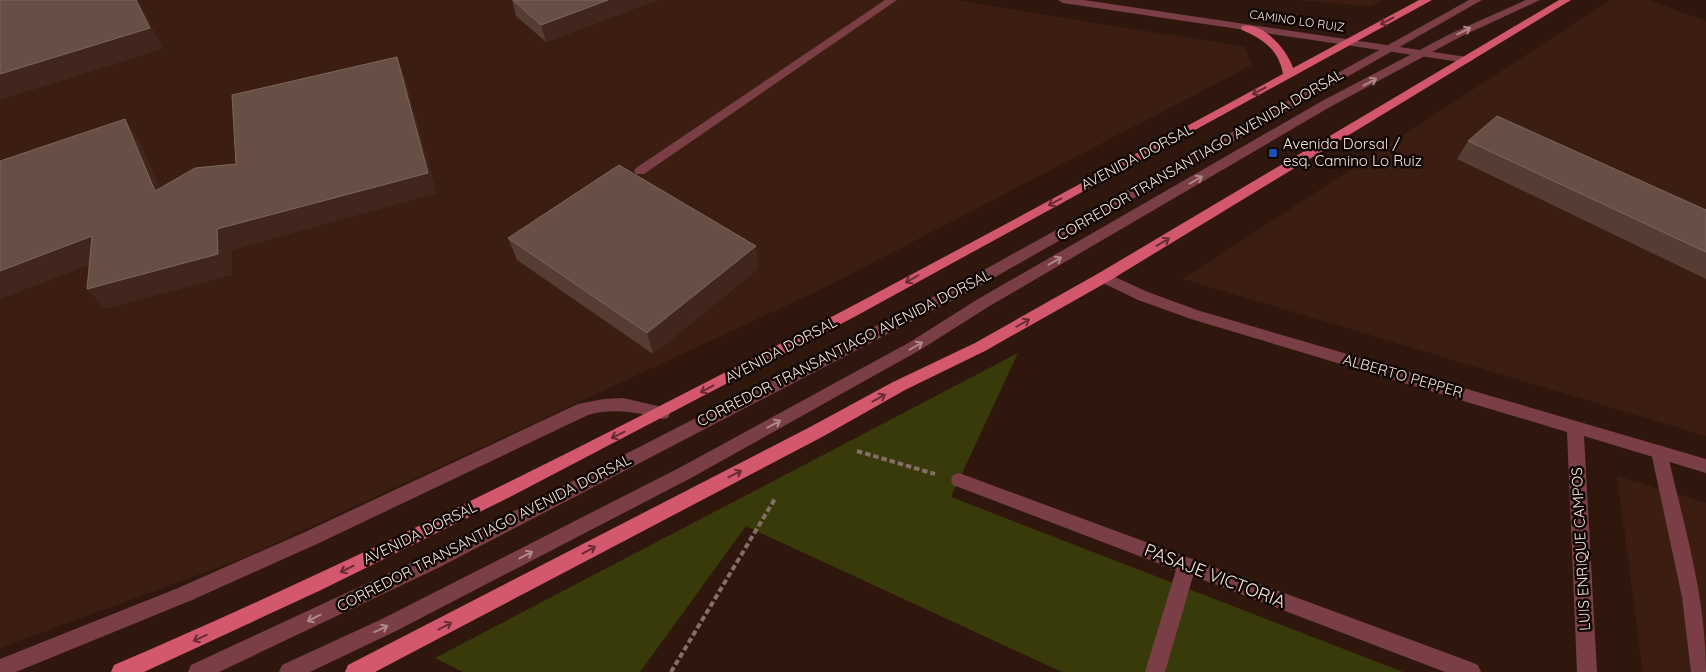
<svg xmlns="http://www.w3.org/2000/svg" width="1706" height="672" font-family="Quicksand,sans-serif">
<rect width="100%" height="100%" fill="#30170e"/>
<path fill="#3c1d11" d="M0,0H955L1245,47L1252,65L824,288L244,558L0,648Z
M1296,0H1383L1371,6Z
M1610,0H1649L1706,21V436L1183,279Z
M1617,476L1706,503V672H1643Z"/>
<path fill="#383b09" d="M1018,353L951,497L1403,672H1062L746,526L640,672H463L435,658Z"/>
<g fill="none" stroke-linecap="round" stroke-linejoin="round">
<path stroke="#846e66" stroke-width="4" stroke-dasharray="5.5 3" stroke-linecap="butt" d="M857,451L935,474
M671,672L776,497"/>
<path fill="#793e46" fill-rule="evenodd" d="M885,0H897L644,174H636L634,171L636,168Z
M1469,0H1482L976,288L440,567L219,672H188L191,665L428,555L966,280Z
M1526,0H1540L1460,37L1330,107L988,307L920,350L691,478L396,631L310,672H279L282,665L382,619L679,468L910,342L978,299L1322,101L1452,33Z
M1659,445L1665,447L1667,452C1684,525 1706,597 1706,672H1691L1682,597L1651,452L1653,447Z"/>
<path fill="#793e46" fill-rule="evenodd" d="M1058,0H1084L1467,57L1473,60L1467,63L1063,3Z
M1104,272L1148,292L1200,311L1706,459V473L1584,436L1597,672H1577L1567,432L1191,319L1138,300L1099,281L1097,277L1099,273Z
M623,398L662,407L668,408L670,413L668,418L662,419C637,412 613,408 588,415L317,544L192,600L16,672H0V659L178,588L305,532L578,404L604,399Z
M959,473L1471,662L1478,665L1481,672H1445L1193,576L1165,672H1145L1176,570L953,485L951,480L953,475Z"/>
<path fill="#d3586d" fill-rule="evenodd" d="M1419,0H1432L856,316L508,498L319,591L144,672H111L114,665C515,493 899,282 1283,74C1279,50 1263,39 1242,30L1241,28L1242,26C1263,21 1288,51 1293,68Z
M1559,0H1571L1109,281L985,351L905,390L822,437L375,672H345L348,665L810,427L893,382L975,343L1099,273Z"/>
</g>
<path fill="#563d33" d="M512,0H657L546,42L516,16Z
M1468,141L1706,210V279L1457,159Z
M508,238L759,268L653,354L517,260Z"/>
<path fill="#40261c" d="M136,0H139H138L163,49L0,100V74Z
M608,0H657L546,42L541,25Z
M397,57L405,78L437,193L232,250V275L105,309L87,289L217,229Z
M125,119L139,140L170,212L155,191Z
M92,236L110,257L0,299V271Z
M756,246L759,268L653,354L647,333Z"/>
<path fill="#674f45" stroke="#7e665d" d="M0,0H136L150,28L0,74Z
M513,0H608L541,25Z
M397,57L428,173L217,229L218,254L87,289L92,236L0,271V161L125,119L155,191L195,168L236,164L232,95Z
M1497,116L1706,210V252L1468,141Z
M619,165L756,246L647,333L508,238Z"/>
<defs><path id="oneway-shaft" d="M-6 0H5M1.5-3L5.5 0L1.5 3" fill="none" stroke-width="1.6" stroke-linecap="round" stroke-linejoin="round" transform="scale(1.25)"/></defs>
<g stroke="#682b33">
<use href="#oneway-shaft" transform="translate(1387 21) rotate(152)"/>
<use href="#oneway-shaft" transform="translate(1259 91) rotate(152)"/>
<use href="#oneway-shaft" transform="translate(1055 202) rotate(152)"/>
<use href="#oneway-shaft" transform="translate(1163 242) rotate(-31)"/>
<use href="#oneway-shaft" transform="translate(912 279) rotate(150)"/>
<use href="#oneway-shaft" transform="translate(1023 323) rotate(-30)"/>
<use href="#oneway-shaft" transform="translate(707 389) rotate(152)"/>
<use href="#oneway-shaft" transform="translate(879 398) rotate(-29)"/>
<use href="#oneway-shaft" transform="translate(618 435) rotate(154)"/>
<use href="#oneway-shaft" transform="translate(735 474) rotate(-27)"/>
<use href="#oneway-shaft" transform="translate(589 550) rotate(-28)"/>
<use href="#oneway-shaft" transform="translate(347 569) rotate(154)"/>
<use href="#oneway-shaft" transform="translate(445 626) rotate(-28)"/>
<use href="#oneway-shaft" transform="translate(200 638) rotate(156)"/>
</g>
<g stroke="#b1898a">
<use href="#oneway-shaft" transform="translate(1464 31) rotate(-26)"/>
<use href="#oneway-shaft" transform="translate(1370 82) rotate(-28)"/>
<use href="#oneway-shaft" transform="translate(1196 180) rotate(-30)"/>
<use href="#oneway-shaft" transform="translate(1055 261) rotate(-30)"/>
<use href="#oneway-shaft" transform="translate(916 346) rotate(-30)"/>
<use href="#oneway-shaft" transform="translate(774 424) rotate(-28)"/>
<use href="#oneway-shaft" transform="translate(526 555) rotate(-27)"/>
<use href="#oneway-shaft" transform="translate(314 618) rotate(154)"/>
<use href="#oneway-shaft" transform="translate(381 629) rotate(-25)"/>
</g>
<rect fill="#1a4fb4" stroke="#100603" stroke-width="2" x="1268" y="148" width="10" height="10" rx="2.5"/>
<g text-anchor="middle" stroke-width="5" stroke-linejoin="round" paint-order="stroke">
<g font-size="12" fill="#f6e4dd" stroke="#100603">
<text transform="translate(1297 21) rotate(8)" y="4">CAMINO LO RUIZ</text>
</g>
<g font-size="15" fill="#f6e4dd" stroke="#100603" text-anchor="start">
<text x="1283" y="149">Avenida Dorsal /<tspan x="1283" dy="17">esq. Camino Lo Ruiz</tspan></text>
</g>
<g font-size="15" fill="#f6e4dd" stroke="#100603">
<text transform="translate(1200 155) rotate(-30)" y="5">CORREDOR TRANSANTIAGO AVENIDA DORSAL</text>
<text transform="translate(1137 157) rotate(-28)" y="5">AVENIDA DORSAL</text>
<text transform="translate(844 348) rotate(-27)" y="5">CORREDOR TRANSANTIAGO AVENIDA DORSAL</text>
<text transform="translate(781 350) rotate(-28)" y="5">AVENIDA DORSAL</text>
<text transform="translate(1403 376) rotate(16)" y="5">ALBERTO PEPPER</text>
<text transform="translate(420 533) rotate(-26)" y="5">AVENIDA DORSAL</text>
<text transform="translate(484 533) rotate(-27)" y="5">CORREDOR TRANSANTIAGO AVENIDA DORSAL</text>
<text transform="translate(1581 549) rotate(-93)" y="5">LUIS ENRIQUE CAMPOS</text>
</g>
<g font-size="18" fill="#f6e4dd" stroke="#100603">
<text transform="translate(1215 576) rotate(21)" y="6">PASAJE VICTORIA</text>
</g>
</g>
</svg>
